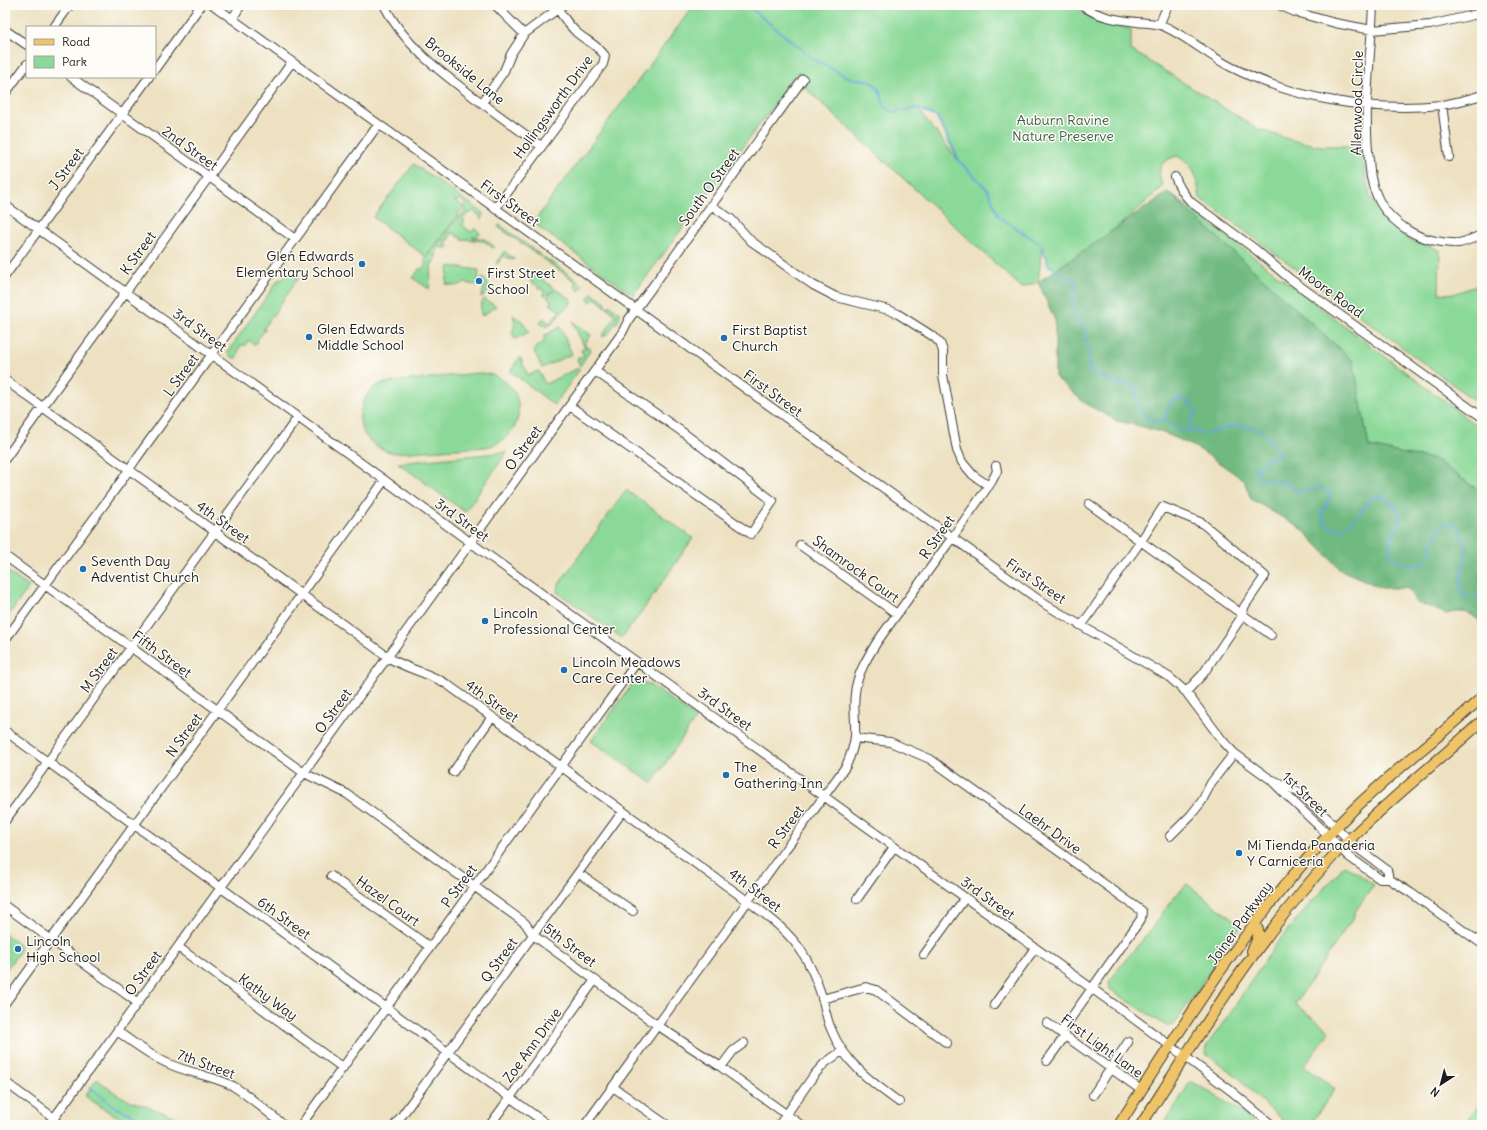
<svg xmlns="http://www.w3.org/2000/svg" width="1487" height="1130" font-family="Delius,sans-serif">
<rect width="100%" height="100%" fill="#fdfcf7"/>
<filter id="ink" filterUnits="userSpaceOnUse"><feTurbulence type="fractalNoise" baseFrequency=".025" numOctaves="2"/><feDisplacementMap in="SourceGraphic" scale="8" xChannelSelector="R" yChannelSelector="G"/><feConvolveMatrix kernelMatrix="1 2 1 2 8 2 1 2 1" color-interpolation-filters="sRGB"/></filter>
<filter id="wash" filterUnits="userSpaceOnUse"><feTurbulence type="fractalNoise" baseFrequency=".012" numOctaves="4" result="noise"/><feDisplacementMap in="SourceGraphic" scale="16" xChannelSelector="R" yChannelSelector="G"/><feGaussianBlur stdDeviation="0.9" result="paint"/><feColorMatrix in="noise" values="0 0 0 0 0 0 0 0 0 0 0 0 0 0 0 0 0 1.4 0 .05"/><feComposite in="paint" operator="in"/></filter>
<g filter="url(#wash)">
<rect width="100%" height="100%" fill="#ede1c1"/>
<path fill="#8bd998" stroke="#547a5a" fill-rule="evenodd" d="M694,5H1073C1089,20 1110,25 1131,29V50L1258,129L1291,140L1321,146H1359L1370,196L1390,225L1411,241L1440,250L1439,293L1454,294L1482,283V406L1200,198C1196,178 1197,167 1177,156C1159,161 1156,170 1163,187L1064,274L1048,265L1042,246L1038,282L1022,288L803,86L799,71L633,295L533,223ZM917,108L937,117L958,160Z
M414,164L482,212L483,216L481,220V217L473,211L470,214L468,213L463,219L465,221L462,225L471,232L475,228L480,233L477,237L473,236V238H483L495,247L493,248L484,241L461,239V237H457V234L450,233L449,240H445V244L448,245L447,248L437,247L435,262H432L431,269L432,270L431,271L429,289L413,278L420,268L422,270L426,263L424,261L459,216L461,217L466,210L464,207L466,204L459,199L457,201L454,200L464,207L426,257L373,217Z
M1168,192L1482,430V493L1436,460L1369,447L1353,361Z
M499,225L501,226L542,256L541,257L498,227Z
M504,251L514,259V260C510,259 506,257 503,256L497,264H496Z
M544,257L578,281L580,285H583L579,291L575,287L576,282L543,259Z
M449,266L479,270L478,283L475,285L464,283L456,286L446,284Z
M290,272H292L299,277L264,328L265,330L257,340L258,341L255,345L248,340L245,346L242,344L238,351L239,353L235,359L227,353L279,279L281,280L286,274Z
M535,274L554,288L553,291L549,293L546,296L543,295L544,291L530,281Z
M482,278L487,282C490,289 488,295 481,297L484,288L481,283Z
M556,289L572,300L569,306L561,312L550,304L551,300L547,297Z
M594,293V295H596L606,302L605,305L609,307L610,305L620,313V315L616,324H614L609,333L603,337L602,336L615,317L616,315L595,298L591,302L588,300L591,294Z
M484,299L496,306L482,316C479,311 481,303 484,299Z
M558,313L560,314L550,326L548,325L546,327L540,323L543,318L550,323Z
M513,315L523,322L529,332L515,339L512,333L515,324Z
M572,321L591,335L584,345L591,349L580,366L577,359L584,356L581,350L585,348Z
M560,327L572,354L542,368L534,351L538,345H541L544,341L545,335Z
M520,357L528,375L539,371L545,384L578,368L580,369L554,405L510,371Z
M478,373C527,373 534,436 486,447L394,453C371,448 354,430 362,406C365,397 369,390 377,386C381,383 387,383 392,382Z
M507,452L465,512L398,463Z
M626,490L693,538L646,606L622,638L557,592L559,584Z
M5,570L29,587L5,620Z
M639,681L650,685L696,718L652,783L591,741L633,683Z
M1344,866L1356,872L1374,885L1354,913V916L1295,1004L1330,1031L1304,1066L1335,1089L1310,1125H1288L1260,1100L1238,1077L1206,1054L1207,1045L1226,1019L1276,944L1302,913Z
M1187,884L1241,926L1175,1023L1168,1027L1110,989L1109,982L1119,968L1149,932L1171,901Z
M5,934L19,944L20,951L5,971Z
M97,1079C106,1086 115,1094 126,1099C139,1105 181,1116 189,1125H134L109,1112L85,1096Z
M1191,1081L1242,1112L1256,1125H1163Z
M1482,1101V1125H1465Z"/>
<path fill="#70b980" stroke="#466a4e" d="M1168,192L1353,361L1369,447L1436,460L1482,493V623C1469,611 1463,610 1446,614L1433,608L1417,603L1407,588H1382L1341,570L1302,529L1251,499L1244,480L1199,449L1167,434L1140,426L1117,421L1086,404L1055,377V320L1038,282Z"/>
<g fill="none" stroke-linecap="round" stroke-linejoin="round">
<path stroke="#62a8d8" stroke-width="2" d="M750,5L753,10L813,59L850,78L871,81L879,89L885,107L893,112L916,108L937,117L960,162L988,190L999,217L1042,245L1048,265L1076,282L1071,313L1085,327L1090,371L1117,384L1131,385L1137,390C1135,410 1138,411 1154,421L1164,419L1178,429L1191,430L1205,434L1234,426H1250L1267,434L1279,453L1278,458H1267L1255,471L1261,480L1287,483L1298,492L1321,487L1329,492L1328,504L1321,512L1325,523L1333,529L1344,528L1360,514L1370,499L1382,495L1400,512L1399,522L1392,537L1389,554C1401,564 1405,566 1422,565L1433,550L1431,545L1442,524H1457L1467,549L1460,583L1463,597L1476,598L1482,593
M1164,419L1169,405L1175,398C1186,399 1191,403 1197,411L1191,419V430
M90,1087L115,1107L156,1125"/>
</g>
</g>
<g filter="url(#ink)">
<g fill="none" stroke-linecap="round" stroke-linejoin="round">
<g stroke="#3b3a35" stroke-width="10">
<path id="minor" d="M213,5L1046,605L1169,677L1186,692L1222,740L1234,753L1270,779L1282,791L1321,828L1348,856L1380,879H1389L1411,893L1482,944
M384,5C404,45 439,71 475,98C497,114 519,130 541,146
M495,5L524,34
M1082,5C1097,17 1118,20 1137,22C1144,23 1153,23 1161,25C1186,35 1207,55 1231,67C1294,99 1370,112 1441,105C1454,103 1469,99 1482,95
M1279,5L1295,12L1335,23L1372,30L1430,25L1482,13
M1373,5C1371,56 1363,109 1369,160C1370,172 1371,184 1377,196C1383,211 1395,222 1409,231C1422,239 1443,244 1459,243C1466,242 1475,237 1482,235
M232,19L241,5
M1159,25L1168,5
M54,27L70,5
M5,30L27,45
M155,69L201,5
M71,77L295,239
M5,94L27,64
M482,103L504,71L511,54L524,34L563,5
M1442,105L1449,157
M1175,177C1179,188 1184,195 1192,203L1255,249L1290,279L1482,417
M5,205L492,558L1126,1013L1230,1090L1272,1125
M711,205L731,219L751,241L813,285L836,297L889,310L898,314L934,337L940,343L943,351V375L957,450L962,462L973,475L989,486
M495,209L603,64L605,56C598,45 586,41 576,32C569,25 563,17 558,9
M5,276L149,77
M5,380L388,657C407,670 429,672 448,685L749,902C769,917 788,931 802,952C811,966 818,984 823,1000C825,1010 827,1020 831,1029C844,1062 871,1082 899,1102
M570,406L751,534L773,501L681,431L595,371
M5,459L292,62
M1089,504L1271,635
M800,545L897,614
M5,556L304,773L347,794L525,923L533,935L657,1025L721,1067L801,1125
M1082,625L1141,541L1163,507L1202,523L1265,576L1244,607L1243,615L1203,674L1186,692
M5,640L122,480L136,459L378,125
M5,731L548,1125
M855,738L890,742L930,759L1142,911L1141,919L1061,1032
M453,772L492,717
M1273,780L1299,792L1329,820L1356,847L1387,870L1389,879
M5,821L298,417
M1170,836L1191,815L1202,801L1211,783L1234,753
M578,873L633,911
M331,876L430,947
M857,899L894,847
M5,906L138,1003
M178,947L343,1068
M924,955L965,898
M822,999L866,987L876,990L947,1043
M5,1003L384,481
M994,1005L1035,948
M1047,1023L1141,1090
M117,1031C134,1043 150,1056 169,1064C189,1073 213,1076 233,1086C251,1097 267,1112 284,1125
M1047,1061L1065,1036
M721,1067L733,1051L744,1043
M5,1082L54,1118
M613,1087L667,1125
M1093,1095L1128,1042
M49,1125L622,333L629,319L803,79
M301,1125L637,662
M395,1125L623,811
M490,1125L595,980
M585,1125L846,766C850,757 854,747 855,736C856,722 853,707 855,693C857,674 867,658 877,642L952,538L992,481L997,471L996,466
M779,1125L814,1075L825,1063L842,1051"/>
</g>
<g stroke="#3b3a35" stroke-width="12">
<path id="major" d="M1252,951C1256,942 1263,932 1254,924
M1119,1125C1186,1020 1253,913 1340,823C1384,777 1436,741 1482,697
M1141,1125C1200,1033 1261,933 1336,853C1382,805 1433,766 1482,721"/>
</g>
<use href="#minor" stroke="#fff" stroke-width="8"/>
<use href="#major" stroke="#efc469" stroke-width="10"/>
</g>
</g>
<g fill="#1f6fb2" stroke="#fdfcf7" stroke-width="1.5">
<circle cx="362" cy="264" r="4"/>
<circle cx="479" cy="281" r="4"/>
<circle cx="309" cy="337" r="4"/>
<circle cx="724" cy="338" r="4"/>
<circle cx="83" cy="569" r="4"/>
<circle cx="485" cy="621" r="4"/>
<circle cx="564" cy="670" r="4"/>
<circle cx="726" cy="775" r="4"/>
<circle cx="1239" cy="853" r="4"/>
<circle cx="18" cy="949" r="4"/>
</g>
<g text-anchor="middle" stroke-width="3" stroke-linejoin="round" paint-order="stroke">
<g font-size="14" fill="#1c1c1c" stroke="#fdfcf7">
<text transform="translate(465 71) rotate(39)" y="5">Brookside Lane</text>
<text transform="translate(1357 103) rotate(-89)" y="5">Allenwood Circle</text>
<text transform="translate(553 107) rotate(-54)" y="5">Hollingsworth Drive</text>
<text transform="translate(190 148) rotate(36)" y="5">2nd Street</text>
<text transform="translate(66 169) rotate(-54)" y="5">J Street</text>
<text transform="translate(709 187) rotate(-54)" y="5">South O Street</text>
<text transform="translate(510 203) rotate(36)" y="5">First Street</text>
<text transform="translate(138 253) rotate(-54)" y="5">K Street</text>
<text transform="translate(1331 292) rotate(36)" y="5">Moore Road</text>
<text transform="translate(200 330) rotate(36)" y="5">3rd Street</text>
<text transform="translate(181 375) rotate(-54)" y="5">L Street</text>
<text transform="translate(773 393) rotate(36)" y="5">First Street</text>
<text transform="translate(523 448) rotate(-54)" y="5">O Street</text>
<text transform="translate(462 520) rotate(36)" y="5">3rd Street</text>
<text transform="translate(223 522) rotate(36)" y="5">4th Street</text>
<text transform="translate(937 537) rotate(-55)" y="5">R Street</text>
<text transform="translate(856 569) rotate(36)" y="5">Shamrock Court</text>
<text transform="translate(1036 581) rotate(34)" y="5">First Street</text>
<text transform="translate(162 654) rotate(36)" y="5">Fifth Street</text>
<text transform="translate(99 670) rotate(-54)" y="5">M Street</text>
<text transform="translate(492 701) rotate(36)" y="5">4th Street</text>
<text transform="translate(725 709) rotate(36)" y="5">3rd Street</text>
<text transform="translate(333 711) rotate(-54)" y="5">O Street</text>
<text transform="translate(184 735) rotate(-54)" y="5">N Street</text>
<text transform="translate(1305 794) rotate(44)" y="5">1st Street</text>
<text transform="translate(786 827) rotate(-54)" y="5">R Street</text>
<text transform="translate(1050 829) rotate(36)" y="5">Laehr Drive</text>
<text transform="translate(459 886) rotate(-54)" y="5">P Street</text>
<text transform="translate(755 890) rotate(37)" y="5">4th Street</text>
<text transform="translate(988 898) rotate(36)" y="5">3rd Street</text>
<text transform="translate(388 901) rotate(36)" y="5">Hazel Court</text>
<text transform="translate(284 918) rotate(36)" y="5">6th Street</text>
<text transform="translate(1240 923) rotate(-54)" y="5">Joiner Parkway</text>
<text transform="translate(570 945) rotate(37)" y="5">5th Street</text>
<text transform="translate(499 960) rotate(-54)" y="5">Q Street</text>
<text transform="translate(143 973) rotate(-54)" y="5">O Street</text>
<text transform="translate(268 997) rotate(36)" y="5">Kathy Way</text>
<text transform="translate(532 1045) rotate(-54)" y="5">Zoe Ann Drive</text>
<text transform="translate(1102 1046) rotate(36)" y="5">First Light Lane</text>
<text transform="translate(206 1064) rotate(20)" y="5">7th Street</text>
</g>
<g font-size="14" fill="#435e47" stroke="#fdfcf7">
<text x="1063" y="125">Auburn Ravine<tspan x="1063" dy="16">Nature Preserve</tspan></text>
</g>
<g font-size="14" fill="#1c1c1c" stroke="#fdfcf7" text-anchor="start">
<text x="354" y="261" text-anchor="end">Glen Edwards<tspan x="354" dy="16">Elementary School</tspan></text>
<text x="487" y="278">First Street<tspan x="487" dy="16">School</tspan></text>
<text x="317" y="334">Glen Edwards<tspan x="317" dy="16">Middle School</tspan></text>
<text x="732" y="335">First Baptist<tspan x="732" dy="16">Church</tspan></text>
<text x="91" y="566">Seventh Day<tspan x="91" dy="16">Adventist Church</tspan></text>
<text x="493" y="618">Lincoln<tspan x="493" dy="16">Professional Center</tspan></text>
<text x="572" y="667">Lincoln Meadows<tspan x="572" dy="16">Care Center</tspan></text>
<text x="734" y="772">The<tspan x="734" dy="16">Gathering Inn</tspan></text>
<text x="1247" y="850">Mi Tienda Panaderia<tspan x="1247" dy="16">Y Carniceria</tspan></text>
<text x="26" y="946">Lincoln<tspan x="26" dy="16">High School</tspan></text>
</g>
</g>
<rect width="1487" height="1130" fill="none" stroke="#fdfcf7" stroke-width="20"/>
<rect x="26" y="26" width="130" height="52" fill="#fdfcf7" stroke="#a3a29f"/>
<rect x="34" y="39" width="20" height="6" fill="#efc469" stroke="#a3a29f"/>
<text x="62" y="46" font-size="12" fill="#1c1c1c">Road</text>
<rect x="34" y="56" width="20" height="12" fill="#8bd998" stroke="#a3a29f"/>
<text x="62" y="66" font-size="12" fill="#1c1c1c">Park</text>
<g transform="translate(1441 1084) rotate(216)" stroke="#fdfcf7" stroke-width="3" paint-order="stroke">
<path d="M0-3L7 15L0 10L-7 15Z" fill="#1c1c1c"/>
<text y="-6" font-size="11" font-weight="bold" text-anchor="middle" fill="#1c1c1c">N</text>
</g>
</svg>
